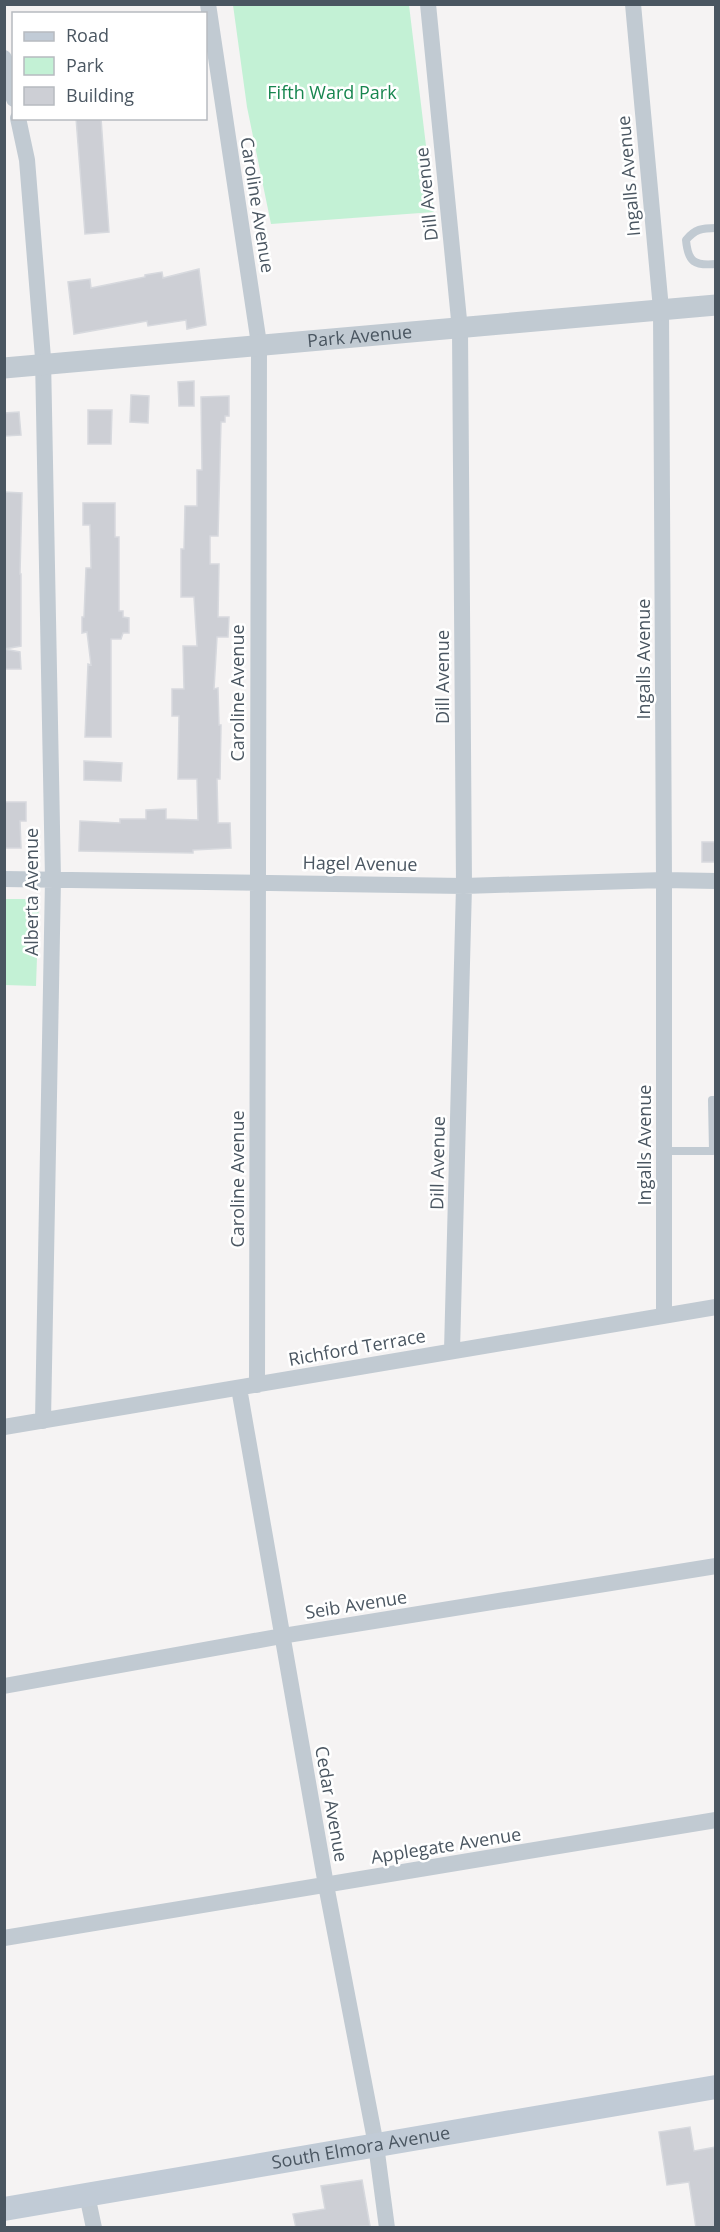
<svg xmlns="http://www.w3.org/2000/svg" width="720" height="2232" font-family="'Open Sans',sans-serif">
<rect width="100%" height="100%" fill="#f5f3f3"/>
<path fill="#c3f1d5" d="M233,5H409L434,212L271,224L247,107Z
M5,899H39L36,986L5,985Z"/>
<path fill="#cdcfd5" stroke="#d7d9de" stroke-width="1.5" d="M76,118H101L109,232L85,234Z
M199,269L206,325L187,329L186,320L148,326L147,321L74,334L68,282L90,279L91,288L145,277V275L162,272L163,278Z
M194,381V406H179L178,382Z
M131,395L149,396L148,423L130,422Z
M229,396V416H225V422H221L218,536H210V564H219L218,617H229L228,637H217L214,689L218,688L219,725H221L220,779H217L218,823H230L231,848L193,850V853L79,851L80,821L120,823V819H146V810L166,809V819L198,820L197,779H178L179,716H172V689H184L183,646H197L194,597H181V549H184L185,506H197V470H202L201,397Z
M88,410H112L111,444H88Z
M19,412L21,435L4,436V413Z
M4,492L22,493L20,574H21V646L4,649Z
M83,503H115V537H119V611H123V617L129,618V633H123L121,639H111V737H85L88,664L91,665L87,632L82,633V617H84L86,568H91L90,525H83Z
M4,649L20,652L21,669H4Z
M84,761L122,763L121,781L84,780Z
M4,802H26V821H20L21,848H4Z
M702,842H716V862H702Z
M690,2127L694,2151L716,2147V2228H696L689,2182L667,2185L659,2132Z
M362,2180L370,2226L296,2228L293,2214L325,2209L321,2186Z"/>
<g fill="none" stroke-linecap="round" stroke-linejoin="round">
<path stroke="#c1cad2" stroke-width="8" d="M716,228C702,228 695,229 686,240C688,262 694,266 716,264
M664,1151H713L712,1100H716"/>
<path stroke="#c1cad2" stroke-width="16" d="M208,4L259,344L257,1385
M428,4L460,330L464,886L452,1351
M633,4L661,309L664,880V1315
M4,58L14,99
M18,118L27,160L43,358L53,879L43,1421
M4,879L464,886L664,880L716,881
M239,1388L326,1885L376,2145L387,2228
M4,1427L716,1307
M4,1686L282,1636L716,1566
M4,1938L716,1820
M87,2195L94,2228"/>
<path stroke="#c1cad2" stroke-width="21" id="s1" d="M4,368L716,305"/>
<path stroke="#c1cbd6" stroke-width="24" id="s2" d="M4,2209L716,2087"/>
</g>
<g text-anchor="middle" stroke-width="5" stroke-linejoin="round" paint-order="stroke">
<g font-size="18" fill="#17864f" stroke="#fff">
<text x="332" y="99">Fifth Ward Park</text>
</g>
<g font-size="18" fill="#4a5661" stroke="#fff">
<text transform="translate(629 176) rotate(-95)" y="6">Ingalls Avenue</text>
<text transform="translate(427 194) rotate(-96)" y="6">Dill Avenue</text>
<text transform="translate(257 205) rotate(81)" y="6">Caroline Avenue</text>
<text dy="6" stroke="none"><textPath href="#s1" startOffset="357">Park Avenue</textPath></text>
<text transform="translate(644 659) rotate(-90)" y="6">Ingalls Avenue</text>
<text transform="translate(443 677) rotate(-90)" y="6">Dill Avenue</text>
<text transform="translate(238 693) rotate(-90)" y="6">Caroline Avenue</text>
<text transform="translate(360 864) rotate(1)" y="6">Hagel Avenue</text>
<text transform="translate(32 892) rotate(-90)" y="6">Alberta Avenue</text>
<text transform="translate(645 1145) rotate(-90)" y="6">Ingalls Avenue</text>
<text transform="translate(438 1163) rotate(-89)" y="6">Dill Avenue</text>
<text transform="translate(238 1179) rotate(-90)" y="6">Caroline Avenue</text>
<text transform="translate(357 1348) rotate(-10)" y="6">Richford Terrace</text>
<text transform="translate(356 1605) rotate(-9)" y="6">Seib Avenue</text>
<text transform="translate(331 1804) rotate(80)" y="6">Cedar Avenue</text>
<text transform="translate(446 1846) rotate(-9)" y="6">Applegate Avenue</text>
<text dy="6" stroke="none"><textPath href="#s2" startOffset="362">South Elmora Avenue</textPath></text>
</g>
</g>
<rect width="720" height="2232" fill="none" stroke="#4a5661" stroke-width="12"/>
<rect x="12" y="12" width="195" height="108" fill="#ffffff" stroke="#b7bbc0" stroke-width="1.5"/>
<rect x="24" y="32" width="30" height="9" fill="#c1cbd6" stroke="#b7bbc0" stroke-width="1.5"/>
<text x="66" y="42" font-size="18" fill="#4a5661">Road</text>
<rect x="24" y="57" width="30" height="18" fill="#c3f1d5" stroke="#b7bbc0" stroke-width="1.5"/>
<text x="66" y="72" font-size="18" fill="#4a5661">Park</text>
<rect x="24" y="87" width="30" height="18" fill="#cdcfd5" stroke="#b7bbc0" stroke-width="1.5"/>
<text x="66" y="102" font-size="18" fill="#4a5661">Building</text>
</svg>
